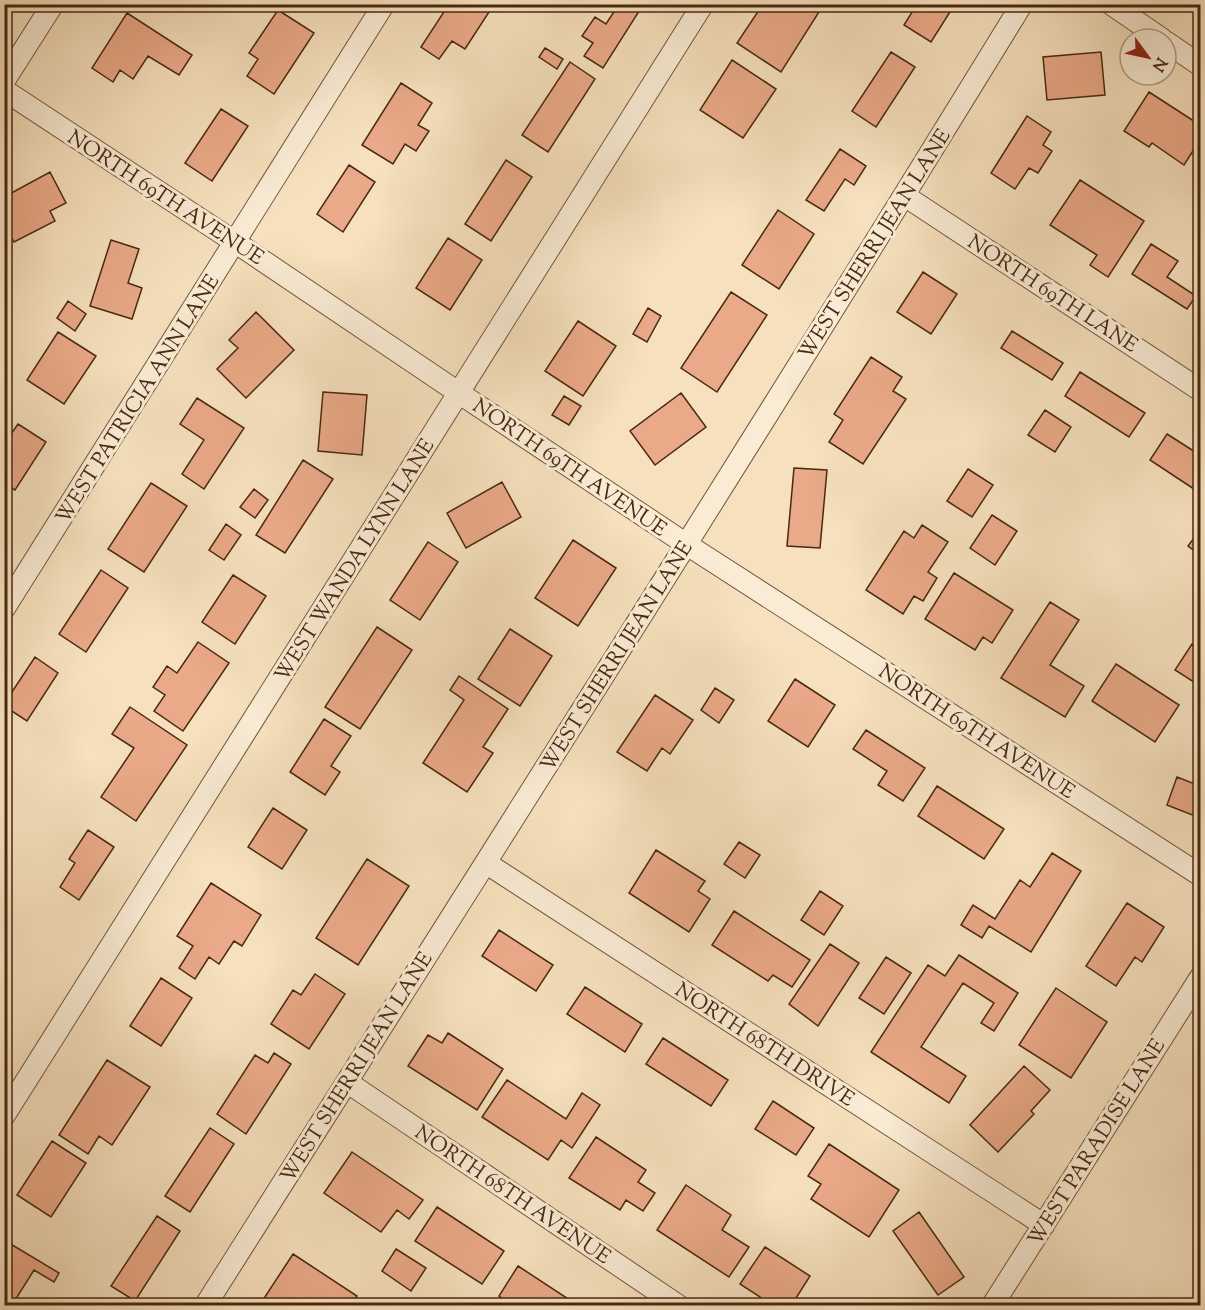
<svg xmlns="http://www.w3.org/2000/svg" width="1205" height="1310" font-family="'Sorts Mill Goudy',serif">
<rect width="100%" height="100%" fill="#f6e0bd"/>
<filter id="stains"><feTurbulence type="fractalNoise" baseFrequency=".00333" numOctaves="4"/><feColorMatrix values="0 0 0 0 .2 0 0 0 0 .09 0 0 0 0 .02 0 0 0 .5 -.17"/></filter>
<radialGradient id="worn" r=".72"><stop offset=".6" stop-color="#630" stop-opacity="0"/><stop offset="1" stop-color="#630" stop-opacity=".3"/></radialGradient>
<path fill="#eaa988" stroke="#482911" stroke-width="1.5" d="M449,4H485L491,9L465,49L452,41L439,59L421,47Z
M619,4L643,5L603,68L584,56L593,43L582,36L595,17L606,24Z
M763,4H824L781,72L737,43Z
M917,4H955L931,42L904,25Z
M278,10L314,33L274,94L247,76L258,59L249,53Z
M127,13L192,55L179,75L148,56L133,79L120,70L113,82L92,68Z
M545,48L563,59L557,69L539,57Z
M891,52L915,67L876,127L852,111Z
M1101,52L1105,95L1047,100L1043,57Z
M732,60L776,89L743,138L700,110Z
M570,62L595,79L548,152L522,135Z
M401,83L432,103L418,125L429,131L416,151L405,144L393,164L362,145Z
M1149,92L1200,125V140L1184,165L1152,143L1149,147L1124,131Z
M221,109L248,126L212,181L185,163Z
M1027,116L1051,132L1043,145L1052,151L1038,173L1029,168L1015,189L991,173Z
M840,149L866,166L854,185L845,179L824,211L806,200Z
M506,160L532,177L491,241L465,224Z
M349,165L375,182L343,232L317,214Z
M50,172L66,203L50,211L55,221L14,242L4,224V197Z
M1080,180L1144,221L1108,277L1090,265L1097,255L1050,225Z
M778,210L814,234L779,289L742,265Z
M448,238L482,260L450,310L416,288Z
M111,240L139,249L128,283L142,288L132,319L90,306Z
M1151,244L1178,261L1167,277L1196,296L1187,309L1132,274Z
M923,272L957,294L931,334L897,312Z
M731,292L767,315L717,392L681,368Z
M68,301L86,314L75,331L57,318Z
M648,308L661,316L647,342L633,334Z
M256,312L294,350L246,398L217,369L238,348L229,340Z
M578,321L616,346L583,396L545,371Z
M1012,331L1063,363L1052,380L1001,348Z
M58,332L96,356L64,404L27,380Z
M871,357L902,377L893,391L906,399L863,464L829,442L843,420L834,414Z
M1080,372L1145,413L1129,437L1065,396Z
M323,392L367,395L362,455L318,451Z
M681,393L706,427L655,465L630,431Z
M564,396L581,406L569,425L552,415Z
M197,398L244,428L204,489L182,474L204,440L180,424Z
M1045,410L1071,427L1055,452L1028,435Z
M18,424L46,442L15,490L4,484V444Z
M1167,434L1200,455V493L1150,460Z
M303,460L333,479L285,553L256,535Z
M794,468L827,470L820,548L787,546Z
M968,469L993,485L972,517L947,501Z
M502,482L521,517L466,548L447,513Z
M151,483L187,506L144,572L108,549Z
M254,489L268,500L255,518L240,507Z
M992,515L1017,531L995,565L970,548Z
M226,524L241,535L224,560L209,550Z
M922,525L948,542L928,572L937,578L923,601L914,596L903,614L866,590L904,531L914,538Z
M1200,530V555L1188,546Z
M573,540L616,568L578,626L535,598Z
M428,542L458,562L420,620L390,600Z
M101,570L128,588L86,652L59,634Z
M954,573L1013,610L992,643L983,637L975,650L925,619Z
M233,575L266,596L235,644L202,622Z
M1050,602L1079,620L1050,665L1084,686L1065,717L1001,678Z
M377,627L412,650L360,729L325,707Z
M510,629L552,656L520,706L478,679Z
M198,642L229,663L183,731L154,711L165,695L153,687L167,666L177,673Z
M1192,644L1200,649V686L1175,670Z
M35,657L58,673L27,721L4,706V704Z
M1116,664L1179,705L1155,742L1092,701Z
M459,676L508,709L483,747L493,753L467,792L423,763L464,700L450,690Z
M795,679L835,705L808,747L768,721Z
M715,688L734,700L719,723L701,710Z
M655,695L693,720L670,754L662,748L647,771L617,752Z
M130,707L187,745L136,821L101,797L134,748L112,734Z
M324,719L351,736L331,766L340,772L325,795L290,772Z
M866,730L925,768L903,801L878,785L887,771L853,749Z
M1177,777L1200,786V818L1167,805Z
M937,786L1004,829L984,859L918,816Z
M273,808L307,830L282,869L248,847Z
M88,830L114,847L79,900L60,887L75,863L69,859Z
M739,842L760,855L745,878L724,864Z
M656,850L705,881L698,891L710,899L689,932L629,893Z
M1052,853L1081,871L1031,952L989,926L982,938L961,925L973,905L995,919L1020,880L1030,887Z
M367,859L409,886L358,965L316,938Z
M211,883L261,915L242,946L234,941L219,964L209,957L195,979L179,968L193,946L177,936Z
M820,891L843,906L824,935L801,920Z
M1127,903L1164,927L1142,962L1135,957L1116,986L1086,966Z
M734,911L810,960L792,987L773,975L768,981L712,945Z
M499,930L553,965L536,991L482,956Z
M830,944L859,963L818,1026L789,1004Z
M959,955L1018,993L994,1031L981,1023L994,1003L963,983L921,1047L966,1076L949,1103L871,1052L928,965L945,976Z
M886,957L911,973L884,1014L859,998Z
M315,974L345,994L309,1049L271,1024L293,990L301,995Z
M161,978L192,998L161,1046L130,1026Z
M585,987L642,1024L625,1052L567,1014Z
M1056,988L1107,1022L1071,1078L1019,1045Z
M448,1033L503,1069L477,1110L408,1066L428,1035L442,1043Z
M663,1038L728,1080L711,1106L646,1064Z
M274,1053L291,1064L246,1134L217,1114L255,1055L268,1063Z
M107,1060L150,1087L112,1145L99,1136L88,1154L59,1135Z
M1024,1066L1050,1090L1031,1111L1034,1114L998,1152L970,1125Z
M507,1080L566,1119L582,1093L600,1105L572,1148L561,1140L548,1160L482,1117Z
M773,1101L814,1128L796,1155L755,1129Z
M210,1128L234,1144L190,1212L165,1196Z
M596,1137L646,1170L638,1182L655,1193L643,1211L626,1200L620,1210L569,1178Z
M52,1141L86,1163L51,1217L17,1195Z
M829,1144L899,1190L869,1237L811,1199L821,1184L808,1176Z
M352,1152L423,1200L409,1219L397,1210L381,1232L324,1193Z
M686,1185L731,1215L722,1230L749,1247L729,1277L657,1230Z
M437,1207L504,1251L482,1284L415,1241Z
M919,1212L964,1277L938,1295L893,1231Z
M157,1216L180,1231L135,1301L111,1286Z
M4,1240L59,1273L54,1282L34,1270L12,1305L4,1301Z
M765,1247L810,1276L791,1306H774L740,1284Z
M396,1249L426,1268L411,1291L382,1271Z
M293,1254L357,1296L351,1306H259Z
M518,1266L579,1306H513L499,1296Z"/>
<g fill="none" stroke-linecap="round" stroke-linejoin="round">
<g stroke="#74573c" stroke-width="23">
<path id="street" d="M1111,4L1162,39
M1166,42L1200,65
M4,81L53,4
M4,90L235,242L459,393L686,544L1200,875
M905,196L1200,390
M4,609L384,4
M486,863L1044,1225
M347,1082L679,1306
M4,1116L703,4
M205,1306C479,873 754,441 1022,4
M992,1306L1200,978"/>
</g>
<use href="#street" stroke="#f9ebd4" stroke-width="21"/>
</g>
<g text-anchor="middle" stroke-width="6" stroke-linejoin="round" paint-order="stroke">
<g font-size="21" fill="#482911" stroke="#f9ebd4">
<text transform="translate(166 197) rotate(33)" y="7">NORTH 69TH AVENUE</text>
<text transform="translate(874 244) rotate(-58)" y="7">WEST SHERRI JEAN LANE</text>
<text transform="translate(1053 293) rotate(33)" y="7">NORTH 69TH LANE</text>
<text transform="translate(137 399) rotate(-58)" y="7">WEST PATRICIA ANN LANE</text>
<text transform="translate(570 467) rotate(34)" y="7">NORTH 69TH AVENUE</text>
<text transform="translate(354 560) rotate(-58)" y="7">WEST WANDA LYNN LANE</text>
<text transform="translate(616 656) rotate(-58)" y="7">WEST SHERRI JEAN LANE</text>
<text transform="translate(977 731) rotate(33)" y="7">NORTH 69TH AVENUE</text>
<text transform="translate(765 1044) rotate(33)" y="7">NORTH 68TH DRIVE</text>
<text transform="translate(356 1067) rotate(-58)" y="7">WEST SHERRI JEAN LANE</text>
<text transform="translate(1096 1142) rotate(-58)" y="7">WEST PARADISE LANE</text>
<text transform="translate(513 1194) rotate(34)" y="7">NORTH 68TH AVENUE</text>
</g>
</g>
<rect width="1205" height="1310" fill="none" stroke="#f6e0bd" stroke-width="24"/>
<rect x="6" y="6" width="1193" height="1298" fill="none" stroke="#482911" stroke-width="3"/>
<rect x="12" y="12" width="1181" height="1286" fill="none" stroke="#482911" stroke-width="1.5"/>
<g transform="translate(1148 57) rotate(123)"><circle r="28" fill="#f9ebd4" stroke="#b29d86" stroke-width="1.5"/>
<path d="M0-4.5L10 22L0 15L-10 22Z" fill="#8f2418"/>
<text y="-9" font-size="16" font-weight="bold" text-anchor="middle" fill="#482911">N</text>
</g>
<rect width="100%" height="100%" filter="url(#stains)"/>
<rect width="100%" height="100%" fill="url(#worn)"/>
</svg>
